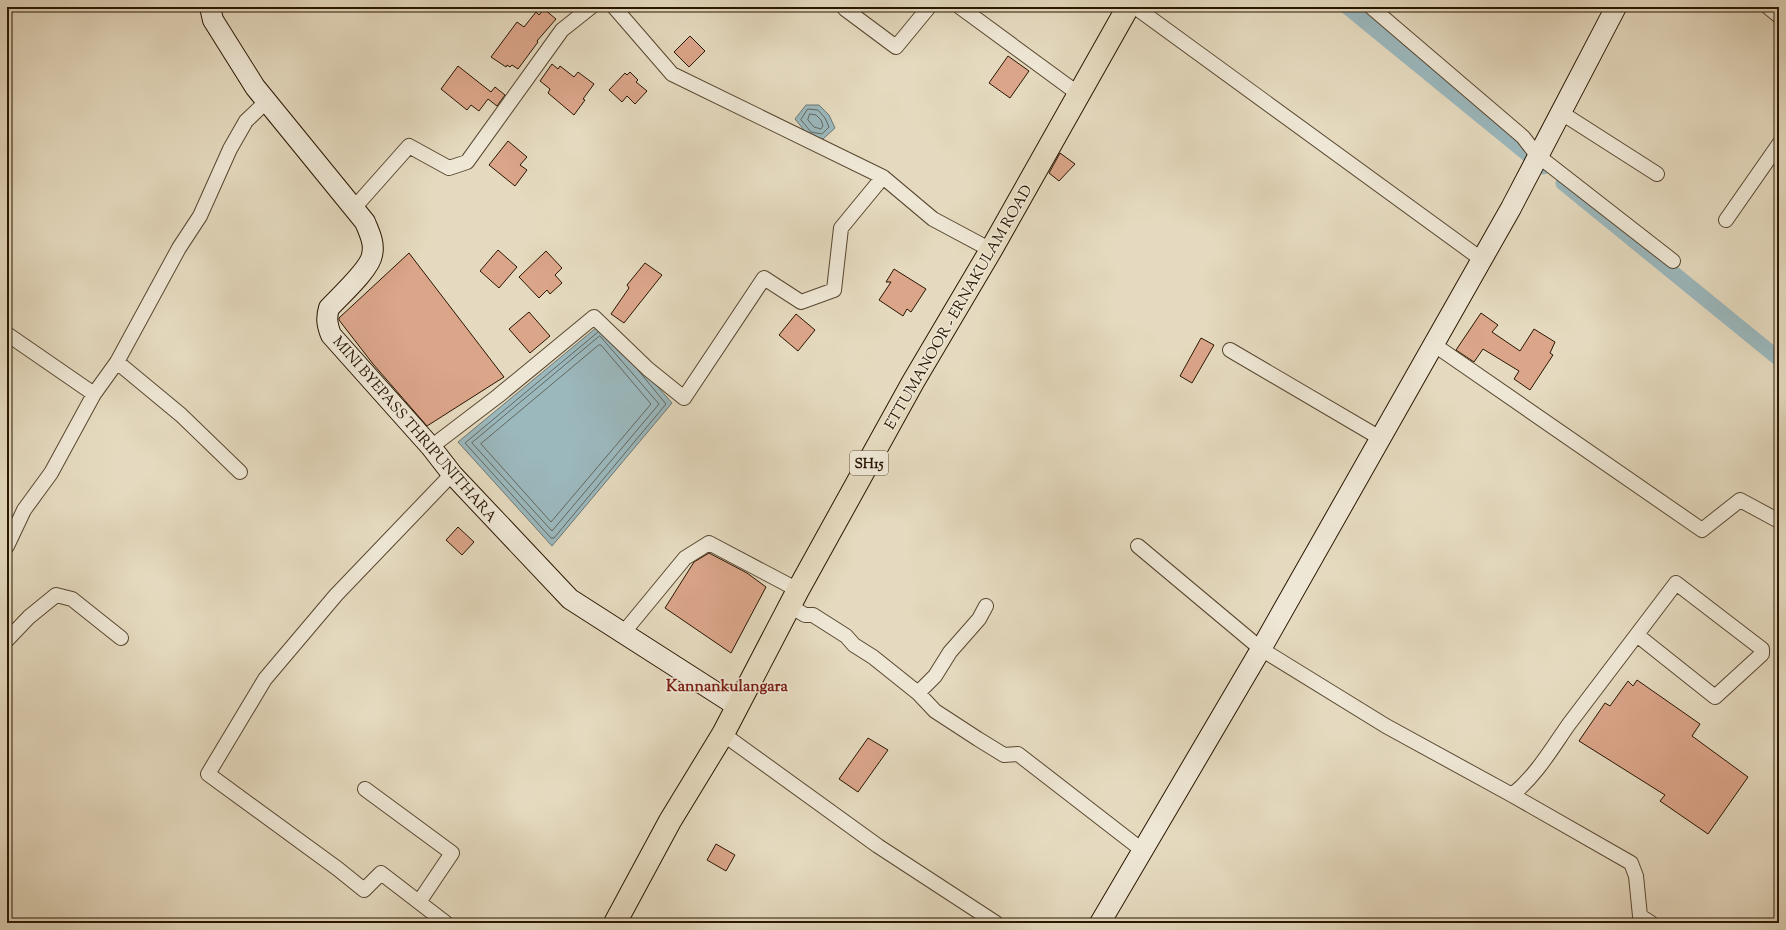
<svg xmlns="http://www.w3.org/2000/svg" width="1786" height="930" font-family="'Sorts Mill Goudy',serif">
<rect width="100%" height="100%" fill="#e5dabf"/>
<filter id="stains"><feTurbulence type="fractalNoise" baseFrequency=".005" numOctaves="4"/><feColorMatrix values="0 0 0 0 .2 0 0 0 0 .09 0 0 0 0 .02 0 0 0 .5 -.17"/></filter>
<radialGradient id="worn" r=".72"><stop offset=".6" stop-color="#630" stop-opacity="0"/><stop offset="1" stop-color="#630" stop-opacity=".3"/></radialGradient>
<path fill="#9bb8bd" stroke="#6d7772" d="M806,105H819L829,115L835,128L823,139L808,135L795,119Z
M602,323L672,403L552,546L458,442Z"/>
<g fill="none" stroke-linecap="round" stroke-linejoin="round">
<path stroke="#62675f" stroke-width="1" d="M808,109L818,110L825,118L829,127L822,134L811,132L801,120Z
M810,114L816,115L821,120L823,126L821,129L814,127L808,120Z
M598,332L465,443L551,538H554L666,404L638,370
M600,336L659,404L552,531L472,443Z
M599,345H601L651,404L551,522L481,444Z"/>
<path stroke="#9bb8bd" stroke-width="15" d="M1347,7L1543,167
M1563,183L1779,359"/>
</g>
<path fill="#dba58a" stroke="#291601" d="M544,9L556,19L537,41L538,42L518,69L512,65L510,67L507,65L506,67L491,57L517,22L524,27L536,12L539,15Z
M690,36L705,51L689,67L674,52Z
M1008,56L1029,71L1010,98L989,83Z
M552,64L558,69L560,66L574,77L578,72L594,84L583,99L585,100L574,115L548,93L550,89L540,81Z
M458,66L491,92L495,87L505,95L497,106L488,99L479,111L471,105L467,110L441,89Z
M630,72L638,80L636,82L647,91L635,104L627,96L622,102L609,90L625,73L627,75Z
M508,141L527,157L520,165L527,170L515,186L489,165Z
M1060,153L1075,164L1059,181L1049,173Z
M498,250L517,267L499,288L480,271Z
M546,251L562,268L555,275L562,283L550,294L547,290L539,298L519,277Z
M409,253L504,377L427,426L373,364L339,320V318Z
M645,263L662,275L624,323L611,314L629,288L627,285Z
M894,269L926,289L911,312L907,309L903,316L879,300L891,282H886Z
M529,312L550,336L530,353L509,329Z
M1481,313L1498,325L1492,332L1520,351L1534,329L1555,342L1550,353L1553,355L1530,390L1514,379L1519,371L1483,349L1474,362L1456,350Z
M796,314L815,330L798,351L779,335Z
M1201,338L1214,345L1192,383L1180,376Z
M458,527L474,542L462,555L446,540Z
M709,553L747,573L766,587L731,653L665,608L694,562Z
M1637,680L1700,724L1692,736L1748,777L1708,834L1660,801L1665,795L1579,741L1605,703L1610,706L1628,681L1633,686Z
M868,738L888,750L858,792L839,779Z
M716,844L735,855L726,871L707,860Z"/>
<g fill="none" stroke-linecap="round" stroke-linejoin="round">
<g stroke="#584730" stroke-width="16">
<path id="minor" d="M614,7L672,74L883,177
M960,7L1080,95
M1135,7L1481,259
M1371,7L1523,137L1537,155L1673,261
M1768,7L1779,16
M845,9L896,47L929,7
M1560,112L1657,174
M354,208L409,146L449,168L467,162L562,30L591,7
M1726,220L1779,144
M7,334L94,394
M1433,344L1702,530L1740,500L1779,521
M1230,350L1380,438
M117,362L181,415L240,472
M431,447L498,396L594,317L648,369L684,398L764,278L801,302L834,290L841,228L883,177L933,219L991,250
M7,546L24,510L51,473L94,394L117,362L179,248L200,216L230,149L246,121L267,101
M1138,546L1261,649L1386,726L1512,795L1631,863L1636,876L1640,916L1651,923
M790,606L805,615H813L846,636L854,645L873,657L918,693L935,711L978,739L1004,755L1018,754L1142,850
M624,632L685,558L709,543L798,590
M7,640L29,617L56,595L72,599L121,638
M918,693L935,676L950,652L979,619L986,606
M723,734L878,846L996,923
M365,789L452,853L419,902
M1512,795C1536,776 1552,748 1569,724C1605,677 1640,630 1676,583L1762,649V654L1715,697L1637,635
M446,923L381,873L364,890L338,869L208,774L265,679L336,595L452,474"/>
</g>
<g stroke="#291601" stroke-width="22">
<path id="secondary" d="M210,7L213,20L255,87L365,222C369,232 375,243 372,255C370,269 340,296 329,308C326,318 327,325 331,335L431,447L452,474L570,599L737,706
M1100,923L1261,649L1511,208L1616,7"/>
</g>
<g stroke="#291601" stroke-width="24">
<path id="primary" d="M615,923L670,821L723,734L798,590L913,382L991,250L1128,7"/>
</g>
<use href="#minor" stroke="#eee7d5" stroke-width="14"/>
<use href="#secondary" stroke="#eee7d5" stroke-width="20"/>
<use href="#primary" stroke="#e5dabf" stroke-width="22"/>
</g>
<g text-anchor="middle" stroke-width="3" stroke-linejoin="round" paint-order="stroke">
<rect fill="#eee7d5" stroke="#645541" stroke-width="1" x="850" y="451" width="38" height="24" rx="3"/>
<g font-size="14" font-weight="bold" fill="#291601">
<text x="869" y="468">SH15</text>
</g>
<g font-size="15" fill="#291601" stroke="#eee7d5">
<text transform="translate(958 307) rotate(-60)" y="5">ETTUMANOOR - ERNAKULAM ROAD</text>
<text transform="translate(415 429) rotate(49)" y="5">MINI BYEPASS THRIPUNITHARA</text>
</g>
<g font-size="16" font-weight="bold" fill="#7a1f14" stroke="#eee7d5">
<text x="727" y="691">Kannankulangara</text>
</g>
</g>
<rect width="1786" height="930" fill="none" stroke="#e5dabf" stroke-width="24"/>
<rect x="8" y="8" width="1770" height="914" fill="none" stroke="#291601" stroke-width="2"/>
<rect x="12" y="12" width="1762" height="906" fill="none" stroke="#291601"/>
<rect width="100%" height="100%" filter="url(#stains)"/>
<rect width="100%" height="100%" fill="url(#worn)"/>
</svg>
